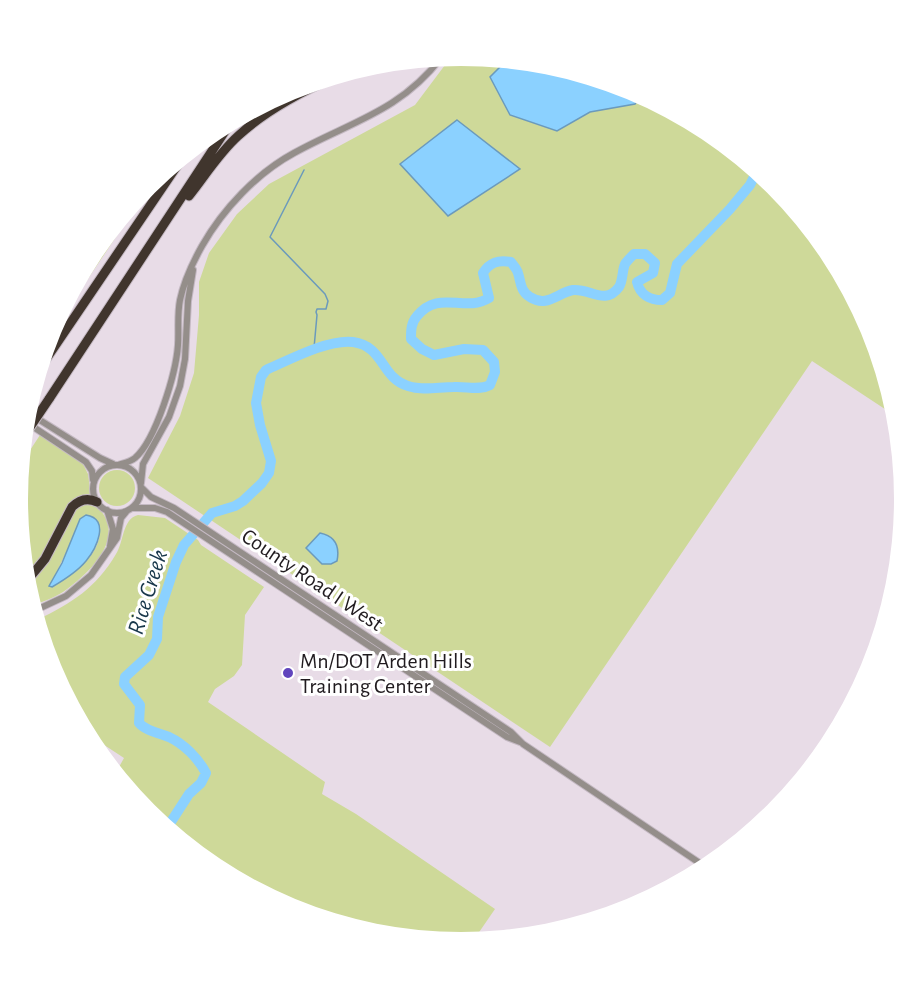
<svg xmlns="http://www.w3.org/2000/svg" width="923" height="998" font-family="'Alegreya Sans',sans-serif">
<rect width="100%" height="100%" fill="#e8dce7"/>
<path fill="#ced999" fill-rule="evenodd" d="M462,56L548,64L632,89L708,130L775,186L830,253L871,330L897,413V417L812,361L550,747L148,478L180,416L194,373L199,315V282L209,253L237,214L269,184L415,105L451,57Z
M154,180L49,337L53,327L141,194Z
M40,435L83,464L88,474L91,496L85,497L26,578L18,499L21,464Z
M99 488a18 18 0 1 1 36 0a18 18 0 1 1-36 0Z
M84,504C95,504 102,510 106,519C119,547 83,578 63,592C54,598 43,601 33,606L27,586L72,510ZM83,517L100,527C102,555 73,574 52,587L50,586Z
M138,515L165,518L198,540L201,545L264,587L245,615L242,665L234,676L215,689L208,702L325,782L322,794L356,814L495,909L473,941L461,942L375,934L291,909L215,868L148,812L113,770L115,766L119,767L124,758L86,733L52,668L37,620C72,603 96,588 116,554C124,542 122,519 138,515Z"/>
<path fill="#8bd1ff" stroke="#6b9abc" stroke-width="1.5" d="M507,60L548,64L632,89L642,95L635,104L590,112L557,131L510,115L490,77Z
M457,120L520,169L448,216L400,164Z
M86,515C111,519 96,549 86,561C77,572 64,580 52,587L49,586L62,563L80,519Z
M320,533C335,536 340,546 337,561L331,564H322L306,548Z"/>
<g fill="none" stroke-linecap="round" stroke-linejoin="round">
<path stroke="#6b9abc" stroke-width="1.5" d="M304,170L270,237L325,294L328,301L326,309H317L316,312L317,315L314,348"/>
<path stroke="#8bd1ff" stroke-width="10" d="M167,828L189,794L201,783L206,773C198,758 184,744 169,737C159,733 146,731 139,723L140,705L124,684L125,677L149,655L157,639L158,617L176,562L184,545L212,513L235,506L243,501L262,483L269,473L271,461L260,425L256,403L261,377L266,370C289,360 328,339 353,342C384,346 381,378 408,386C423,391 438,387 454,387C466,386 479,391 490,385L495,372L494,362L483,350L464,349L434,355L422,349L411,339C411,330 411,323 417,316C439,289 464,313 489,298L483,273C490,262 498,260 511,262C513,265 517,269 518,273C521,282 520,291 530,297C547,308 557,293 573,290C590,288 605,306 619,287C623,281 622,271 625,264C627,261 631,257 634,254H645L655,263L653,273L637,282C640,295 650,300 662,300L670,293L677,264L730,209L750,185L757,171"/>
<g stroke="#c4b9c3" stroke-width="8">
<path id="tertiary" d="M27,412L100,458L113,464
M26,422L86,462L92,471L93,480
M93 489a24 24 0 1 1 48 0a24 24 0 1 1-48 0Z
M118,465C124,463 130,462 135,458C156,440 176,373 178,345C179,330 177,315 180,300C184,281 193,262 202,246C223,209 257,173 294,153C350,122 399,112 441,58
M141,483L143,464L169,417L180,386L185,359L188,301L193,270
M141,487L151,497L174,508L511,732L523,744L707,868
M132,508H155L167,512L507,737L520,742
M107,510L113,529L110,546
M34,611L66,596L91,575L117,538L121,518L126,512"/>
</g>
<g stroke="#c4b9c3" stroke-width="11">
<path id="motorway" d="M189,196C205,176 219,153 238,136C267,109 305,90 341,74
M40,368L183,157
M49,399L231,122
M26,582L45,559L72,507C79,500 87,497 97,502"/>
</g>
<use href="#tertiary" stroke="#948e8a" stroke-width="6"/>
<use href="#motorway" stroke="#40352d" stroke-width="9"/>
<g stroke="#c4b9c3" stroke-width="11" stroke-linecap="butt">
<path id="motorway-bridge" d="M24,436L49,399"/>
</g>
<use href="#motorway-bridge" stroke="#40352d" stroke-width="9"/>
</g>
<circle fill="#6145bd" stroke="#fff" stroke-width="2" cx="288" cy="673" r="6"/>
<g text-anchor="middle" stroke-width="6" stroke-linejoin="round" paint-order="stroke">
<g font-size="22" fill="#201b1f" stroke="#fff">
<text transform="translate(313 579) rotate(34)" y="8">County Road I West</text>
</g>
<g font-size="22" fill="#201b1f" stroke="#fff" text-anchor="start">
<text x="300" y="668">Mn/DOT Arden Hills<tspan x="300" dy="25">Training Center</tspan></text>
</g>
<g font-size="24" font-style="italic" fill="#18374a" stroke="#fff">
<text transform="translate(147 592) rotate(-73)" y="8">Rice Creek</text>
</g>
</g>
<path d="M0 0H923V998H0ZM28 499a433 433 0 1 1 866 0a433 433 0 1 1-866 0Z" fill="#fff" fill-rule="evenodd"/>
</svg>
